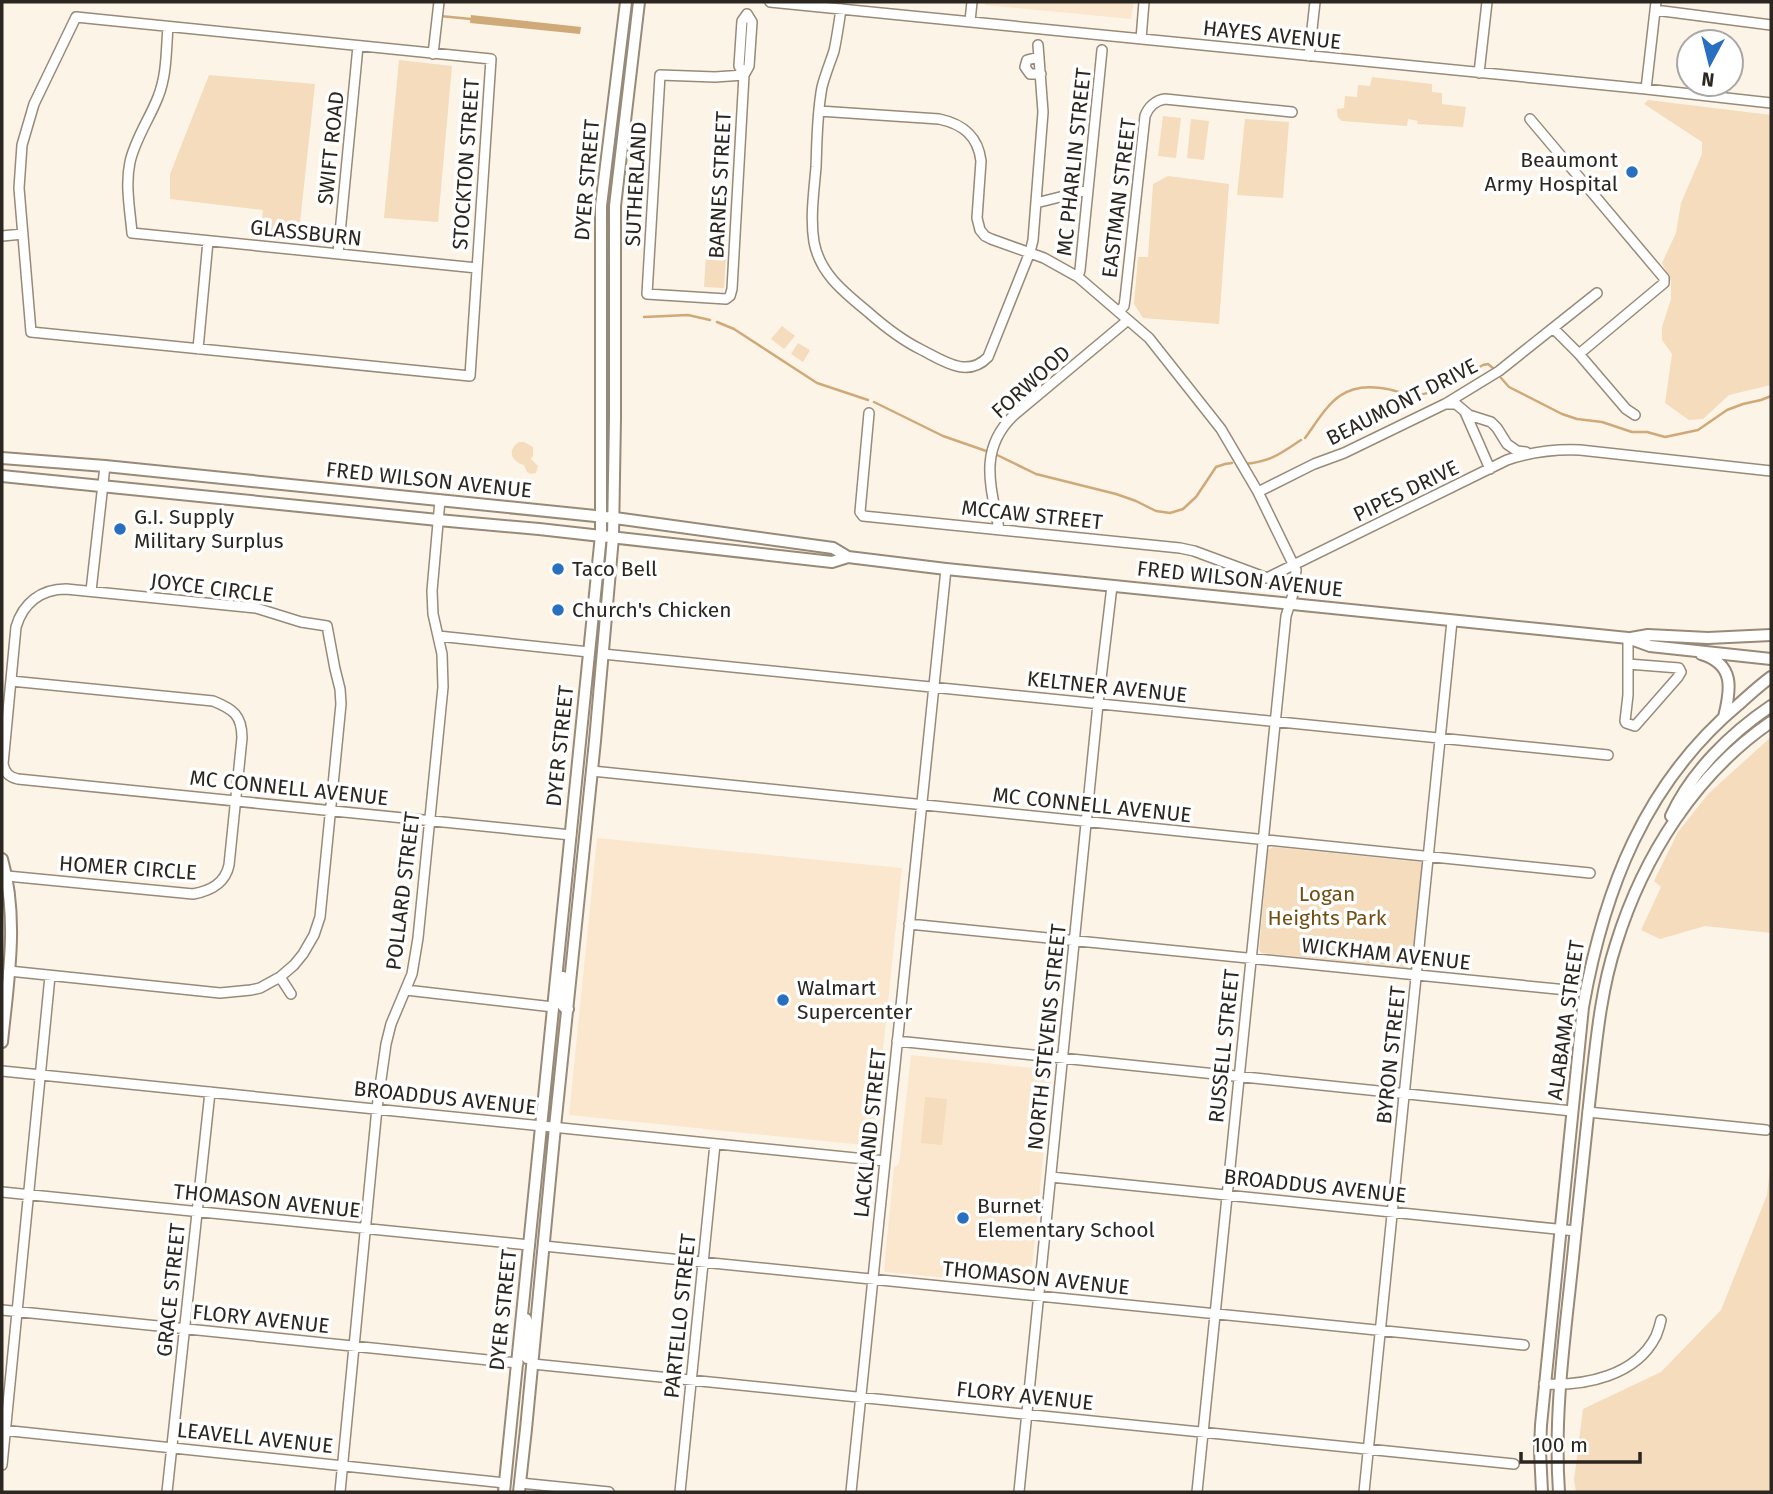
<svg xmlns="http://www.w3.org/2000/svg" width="1773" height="1494" font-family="'Fira Sans',sans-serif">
<rect width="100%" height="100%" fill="#fdf4e8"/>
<path fill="#fbe7cd" d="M985,2H1134L1131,19L985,5Z
M597,838L902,868L873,1146L569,1115Z
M911,1055L1052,1070L1030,1286L885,1272L884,1269L894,1167L899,1164Z"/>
<path fill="#f4dcbc" d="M399,60L452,66L438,222L384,218Z
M209,75L315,84L298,241L260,238L263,210L170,199V174Z
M1372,77L1432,84V92L1442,93V104L1466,107L1463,127L1417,124L1418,121L1408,119L1407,126L1342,121C1337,118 1337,115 1337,109L1344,108L1345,96L1357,97L1358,85L1370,86Z
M1648,100L1771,115V385L1729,395L1703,419L1689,420L1665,403L1672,354L1662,340V327L1671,299V281L1662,263L1676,233L1681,203L1702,154V142L1644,104Z
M1163,116L1181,118L1176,158L1158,156Z
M1191,119L1209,121L1204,160L1187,158Z
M1245,119L1289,122L1283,198L1237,195Z
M1168,176L1229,184L1219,324L1143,318L1134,304L1138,257H1148L1153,184Z
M706,256L726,257L724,288L704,287Z
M782,326L795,336L784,349L771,339Z
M798,343L810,350L803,362L791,354Z
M519,442H524L533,447V455L531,459L538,466L536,473L531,474L527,472L524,465C512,462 506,451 519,442Z
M1771,737V933L1705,926L1660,939L1641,930L1661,887L1654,881L1678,832L1708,794Z
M1273,847L1420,862L1423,865L1412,964L1407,968L1262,953L1259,950L1268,850Z
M925,1097L947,1099L942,1145L921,1143Z
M1771,1161V1492H1576L1574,1480L1583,1409L1661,1372L1721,1310L1767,1195Z"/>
<path fill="#cfa977" d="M471,15L581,27L580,34L470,23Z"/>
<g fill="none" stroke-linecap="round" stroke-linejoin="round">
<path stroke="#cfa977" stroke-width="2.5" d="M440,16L471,19
M644,317L688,315L710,320
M717,322L734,329L817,383L868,400
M1501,378L1509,387L1562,414L1577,419L1602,422L1632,432H1647L1665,437L1698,430L1727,410L1743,404L1761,400L1771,396
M874,402L943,436L989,452
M1305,438C1327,408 1338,382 1381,388C1394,389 1406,396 1418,395C1441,392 1463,376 1483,365L1488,364L1493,368
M995,454L1036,474L1116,494L1136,501L1156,511L1170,513L1183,509L1196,497L1216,467L1225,464L1232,463
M1245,464C1272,461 1280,454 1301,440"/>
<g stroke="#988a78" stroke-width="12">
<path id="minor" d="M770,2L1646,89L1771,103
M841,9C839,23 837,37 834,51C830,63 825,75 822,87C817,113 817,140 816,167C814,191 810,218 814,242C820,274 844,292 868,312C885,327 900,339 920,349C942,360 967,379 988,357L1030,252L1033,240L1043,112L1038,45
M1655,10L1771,25
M747,14L752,22L749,66L744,75L739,66L742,21Z
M76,17L491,59L470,376L31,332L19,188L22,145L34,104Z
M970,21L972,2
M168,27C166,50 167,75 158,97C150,118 135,139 130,162C125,185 130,210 132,233L477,268
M1141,39L1144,2
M433,54L439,2
M1309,56L1315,2
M1039,57L1027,60L1025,67L1030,74H1041
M1479,73L1487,2
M660,75L715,77L744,75L732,289L730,296L726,299L647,294Z
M1646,89L1656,2
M819,111L939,119C963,124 978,136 981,161L977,218L980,230L985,236L991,239L1044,258L1078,277L1149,338L1221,429L1258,492L1296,570L1294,591L1286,616L1197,1492
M1530,119L1664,278V283L1579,354
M1036,203L1088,190
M2,236L23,234
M338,254L358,46
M1078,277L1080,270L1102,50
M1119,312L1124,306L1125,299L1145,116C1148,107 1156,100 1165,99L1292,112
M1553,328L1597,293
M198,349L208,241
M1445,404H1456L1469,415L1491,422L1497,428L1507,444L1517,451L1526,452
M1465,412L1490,469
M869,413L860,512L863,516L1180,548L1194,551L1267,578L1507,460C1531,452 1555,449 1580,450L1771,471
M1258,492L1314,464L1344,453L1445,404L1499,371L1553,328L1579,354L1626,409L1635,415
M999,529C991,487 978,450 1013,416L1128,320
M91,591L105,466
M438,636L589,652
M603,654L1608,755
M1628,664L1679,668L1681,672L1678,677L1635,726L1626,723L1625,721L1628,695V638
M592,771L1590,873
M7,876L193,894C210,891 225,884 229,865L242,738C242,715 233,709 213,701L11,681
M909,924L1567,990
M9,971L220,993L251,990L260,988L280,977L294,965L303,954L314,935L320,917L341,704L340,689L335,669L327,626L301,622L256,608L66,589C41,589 23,603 16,627L3,764C5,773 9,777 18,779C202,797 386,817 571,835
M280,977L291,994
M406,990L553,1007
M897,1041L1572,1111
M2,1071L885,1161
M1588,1112L1766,1130
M1051,1177L1576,1231
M2,1192L529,1245
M544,1246L1524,1345
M2,1310L518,1363
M533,1364L1514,1464
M1544,1384C1585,1386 1636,1376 1656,1336C1658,1331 1660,1325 1661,1320
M2,1430L505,1483
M2,1465L50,976
M520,1483L609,1492
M167,1492L210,1092
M340,1492L377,1108L386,1044L391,1024L412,974L418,938L443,687L442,654L433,614L432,591L440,500
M680,1492L715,1144
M851,1492L946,569
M1019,1492L1098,704L1112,586
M1364,1492L1452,621"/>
</g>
<g stroke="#988a78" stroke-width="14">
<path id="major" d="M2,458L105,466L615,518L833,548L848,557L946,569L1628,638L1650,646L1771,659
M2,476L438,520L539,529L832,562L848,557
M1631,638L1648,635L1708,638L1771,635
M1701,654C1735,664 1731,689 1724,717
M1671,816C1691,772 1731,733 1771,706
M2,859C19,919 8,981 2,1042
M563,977L561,1003L564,1007L568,1009
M526,1319C530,1332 525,1345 527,1358
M504,1492L601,535V206L626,2
M519,1492L526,1429L555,1127L595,741L613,537L615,418V206L639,2
M1542,1492L1540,1451L1541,1425L1583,1007C1604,889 1645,783 1738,705C1749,695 1760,685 1771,677
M1559,1492C1553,1408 1567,1322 1575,1238C1580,1191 1585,1143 1590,1096C1596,1045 1600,993 1616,944C1643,857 1695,774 1771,722"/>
</g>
<use href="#minor" stroke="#fff" stroke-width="9"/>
<use href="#major" stroke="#fff" stroke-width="10"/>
</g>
<g fill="#296fc0" stroke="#fff" stroke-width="2.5">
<circle cx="1632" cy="172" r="7"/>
<circle cx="120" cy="529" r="7"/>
<circle cx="558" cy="569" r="7"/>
<circle cx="558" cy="610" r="7"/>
<circle cx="783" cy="1000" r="7"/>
<circle cx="963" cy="1218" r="7"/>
</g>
<g text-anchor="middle" stroke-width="7" stroke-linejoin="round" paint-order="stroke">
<g font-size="21" fill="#2b261f" stroke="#fff">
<text transform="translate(1272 35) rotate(6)" y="7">HAYES AVENUE</text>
<text transform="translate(331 148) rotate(-84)" y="7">SWIFT ROAD</text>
<text transform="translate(1074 162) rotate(-84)" y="7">MC PHARLIN STREET</text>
<text transform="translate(466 164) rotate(-86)" y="7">STOCKTON STREET</text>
<text transform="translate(587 180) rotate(-85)" y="7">DYER STREET</text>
<text transform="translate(636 184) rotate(-87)" y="7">SUTHERLAND</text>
<text transform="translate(720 185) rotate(-87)" y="7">BARNES STREET</text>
<text transform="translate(1119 198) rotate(-83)" y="7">EASTMAN STREET</text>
<text transform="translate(306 233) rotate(6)" y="7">GLASSBURN</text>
<text transform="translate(1031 382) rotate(-42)" y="7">FORWOOD</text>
<text transform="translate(1402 402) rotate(-27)" y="7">BEAUMONT DRIVE</text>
<text transform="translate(429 480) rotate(6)" y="7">FRED WILSON AVENUE</text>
<text transform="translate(1406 491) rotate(-26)" y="7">PIPES DRIVE</text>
<text transform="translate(1032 515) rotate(6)" y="7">MCCAW STREET</text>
<text transform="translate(1240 579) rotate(6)" y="7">FRED WILSON AVENUE</text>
<text transform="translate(212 588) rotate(7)" y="7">JOYCE CIRCLE</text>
<text transform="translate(1107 687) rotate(6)" y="7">KELTNER AVENUE</text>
<text transform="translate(560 746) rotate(-84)" y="7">DYER STREET</text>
<text transform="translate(289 788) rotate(6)" y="7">MC CONNELL AVENUE</text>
<text transform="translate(1092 805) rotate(6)" y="7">MC CONNELL AVENUE</text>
<text transform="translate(128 868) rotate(4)" y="7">HOMER CIRCLE</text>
<text transform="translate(403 891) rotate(-83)" y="7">POLLARD STREET</text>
<text transform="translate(1386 954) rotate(6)" y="7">WICKHAM AVENUE</text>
<text transform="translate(1566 1020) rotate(-82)" y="7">ALABAMA STREET</text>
<text transform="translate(1047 1037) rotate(-84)" y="7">NORTH STEVENS STREET</text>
<text transform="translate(1224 1046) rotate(-84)" y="7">RUSSELL STREET</text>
<text transform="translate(1391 1055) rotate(-84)" y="7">BYRON STREET</text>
<text transform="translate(445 1098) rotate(6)" y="7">BROADDUS AVENUE</text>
<text transform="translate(870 1133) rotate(-84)" y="7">LACKLAND STREET</text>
<text transform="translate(1315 1186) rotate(6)" y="7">BROADDUS AVENUE</text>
<text transform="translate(267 1201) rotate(6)" y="7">THOMASON AVENUE</text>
<text transform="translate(1036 1278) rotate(6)" y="7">THOMASON AVENUE</text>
<text transform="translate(171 1290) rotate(-84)" y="7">GRACE STREET</text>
<text transform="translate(503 1310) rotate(-84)" y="7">DYER STREET</text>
<text transform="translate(680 1316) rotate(-84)" y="7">PARTELLO STREET</text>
<text transform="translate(261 1319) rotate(6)" y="7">FLORY AVENUE</text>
<text transform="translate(1025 1396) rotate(6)" y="7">FLORY AVENUE</text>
<text transform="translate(255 1438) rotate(6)" y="7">LEAVELL AVENUE</text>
</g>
<g font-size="21" fill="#2b261f" stroke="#fff" text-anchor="start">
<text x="1618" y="167" text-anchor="end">Beaumont<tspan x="1618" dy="24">Army Hospital</tspan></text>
<text x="134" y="524">G.I. Supply<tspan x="134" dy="24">Military Surplus</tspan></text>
<text x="572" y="576">Taco Bell</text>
<text x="572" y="617">Church's Chicken</text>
<text x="797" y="995">Walmart<tspan x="797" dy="24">Supercenter</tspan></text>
<text x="977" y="1213">Burnet<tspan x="977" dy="24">Elementary School</tspan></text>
</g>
<g font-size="21" fill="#734e11" stroke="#fff">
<text x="1327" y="901">Logan<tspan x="1327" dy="24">Heights Park</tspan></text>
</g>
</g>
<rect width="1773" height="1494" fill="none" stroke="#2b261f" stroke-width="7"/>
<g transform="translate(1710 63) rotate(187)"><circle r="33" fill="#ffffff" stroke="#aaa8a5" stroke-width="2"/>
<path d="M0-5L12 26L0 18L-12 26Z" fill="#296fc0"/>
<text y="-10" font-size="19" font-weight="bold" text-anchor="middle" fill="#2b261f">N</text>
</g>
<path d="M1521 1452v10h119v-10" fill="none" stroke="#2b261f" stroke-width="3.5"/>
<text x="1532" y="1452" font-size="21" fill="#2b261f" stroke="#ffffff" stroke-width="5" paint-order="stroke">100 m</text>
</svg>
